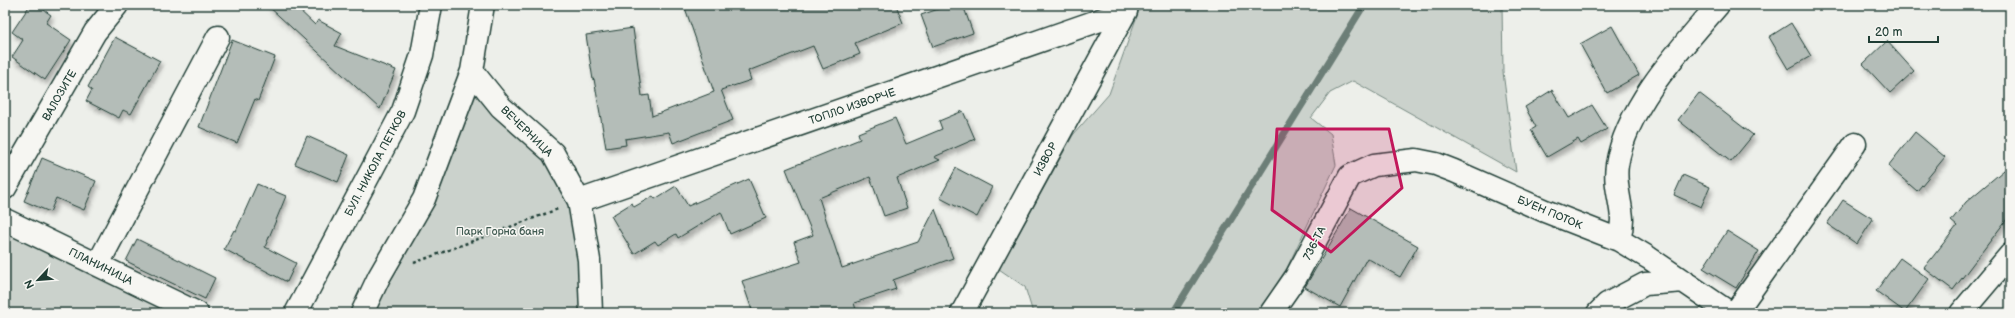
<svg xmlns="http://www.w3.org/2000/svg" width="2015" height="318" font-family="'Balsamiq Sans',sans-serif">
<defs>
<filter id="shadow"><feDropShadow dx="2.5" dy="4.5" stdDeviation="2" flood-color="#0004"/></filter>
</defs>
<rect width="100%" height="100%" fill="#edefea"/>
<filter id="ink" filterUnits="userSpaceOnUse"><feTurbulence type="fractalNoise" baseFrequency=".025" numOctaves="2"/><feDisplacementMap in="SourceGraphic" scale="8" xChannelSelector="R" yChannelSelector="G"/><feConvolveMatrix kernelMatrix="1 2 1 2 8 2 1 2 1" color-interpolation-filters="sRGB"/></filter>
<g filter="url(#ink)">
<path fill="#cbd2cc" stroke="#758880" d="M1141,5H1502L1503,72L1516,172L1353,81L1330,93L1311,118L1331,134L1336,165L1287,268L1257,313H1033L1025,287L999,269L1073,135L1109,94Z
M472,71L579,201L591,313H362Z
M5,220L197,313H5Z"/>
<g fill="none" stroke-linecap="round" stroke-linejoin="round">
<path stroke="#6c7e77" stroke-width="7" d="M1173,313L1364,5"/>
</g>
<path fill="#b4bdb8" stroke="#1f3d34" filter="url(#shadow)" d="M30,5H37L51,15L46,23L71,40L45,80L12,57L23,40L12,32Z
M267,5H294L315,25L318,20L342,33L335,46L396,70L380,109Z
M684,5H896L903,23L855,43L860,54L823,69L813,46L748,71L751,80L721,90L733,120L673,143L669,132L625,139L626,145L606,148L594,79L593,80L586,35L633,28L642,96L649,95L652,116L714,92Z
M950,5H963L973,33L933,47L921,15Z
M1791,23L1811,56L1788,69L1769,37Z
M1612,26L1639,75L1607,93L1580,44Z
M115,37L160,61L131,114L123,110L119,118L86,101L92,90L88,87Z
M232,40L275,57L258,101L255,99L237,143L199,127Z
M1887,41L1914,71L1890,93L1863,64Z
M1552,90L1569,118L1592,105L1607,129L1581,144L1578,139L1547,157L1531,130L1536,127L1525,107Z
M1699,93L1753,135L1731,162L1678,120Z
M963,111L975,139L934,157L940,160L897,178L907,208L884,216L870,177L819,198L842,268L918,242L935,209L953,258L893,280L896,289L854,303L857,313H753L742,281L801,262L794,242L813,235L786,169L860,139L858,133L895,118L906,144L942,129L939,121Z
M1915,132L1945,157L1917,191L1888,166Z
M307,136L349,155L338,182L295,164Z
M42,158L96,181L84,210L56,198L50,212L24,201Z
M2010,165V215L1953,290L1924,268L1957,226L1951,221L1966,202Z
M956,168L992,187L977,217L940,198Z
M1683,175L1710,187L1701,207L1674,195Z
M749,179L766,218L730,234L721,212L678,238L676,234L658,245L655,241L634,254L611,216L632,203L634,207L653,196L655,199L676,186L688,206Z
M257,184L286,196L265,247L296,263L287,282L224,249L234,230L236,231Z
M1843,200L1873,219L1857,244L1827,224Z
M1351,208L1418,246L1400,277L1367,258L1340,307L1305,287Z
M1727,231L1759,251L1736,288L1703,268Z
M137,239L215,278L205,299L126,261Z
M1900,258L1929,279L1905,312L1876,291Z"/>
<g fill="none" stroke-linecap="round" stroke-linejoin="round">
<g stroke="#1f3d34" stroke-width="25">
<path id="minor" d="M472,71L501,107L553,153L579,201L589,260L591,313
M5,188L95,32L117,5
M579,201L1126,11
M5,220L197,313
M1619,240C1621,233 1622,226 1622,219C1621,201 1614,184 1617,165C1626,107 1681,48 1718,5
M98,264L218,37
M296,313L403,111L422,55L431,5
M362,313L379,277L424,199L472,71L483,5
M962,313L1126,11L1127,5
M1271,313L1296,277L1350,176L1374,165L1416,160L1436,164L1454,171L1545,211L1619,240L1649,258L1730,313
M1598,313L1607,304L1645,284L1684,281
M1735,313L1855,144
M1961,313L2010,255"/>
</g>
<path stroke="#1f3d34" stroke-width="2.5" stroke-dasharray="3 3" stroke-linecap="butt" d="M414,263L558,209"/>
<use href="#minor" stroke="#f6f6f2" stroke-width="22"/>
</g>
</g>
<path fill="#c2185b" fill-opacity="0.2" stroke="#c2185b" stroke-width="3" stroke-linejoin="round" d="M1277,129H1389L1402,188L1331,252L1272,210Z"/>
<g text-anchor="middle" stroke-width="3" stroke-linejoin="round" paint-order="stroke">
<g font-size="11" fill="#1f3d34" stroke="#f6f6f2">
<text transform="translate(59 95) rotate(-60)" y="4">ВАЛОЗИТЕ</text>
<text transform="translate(852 106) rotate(-19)" y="4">ТОПЛО ИЗВОРЧЕ</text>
<text transform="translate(527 131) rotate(44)" y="4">ВЕЧЕРНИЦА</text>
<text transform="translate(1045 159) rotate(-61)" y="4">ИЗВОР</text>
<text transform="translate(375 163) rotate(-62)" y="4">БУЛ. НИКОЛА ПЕТКОВ</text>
<text transform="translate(1550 212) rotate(23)" y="4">БУЕН ПОТОК</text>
<text transform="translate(1314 243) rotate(-63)" y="4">736-ТА</text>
<text transform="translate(101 266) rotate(26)" y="4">ПЛАНИНИЦА</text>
</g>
<g font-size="11" fill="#415b52" stroke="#f6f6f2">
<text x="500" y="235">Парк Горна баня</text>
</g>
</g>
<rect width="2015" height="318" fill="none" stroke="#f6f6f2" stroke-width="20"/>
<rect x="10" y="10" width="1995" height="298" fill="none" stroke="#1f3d34" stroke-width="1.5" filter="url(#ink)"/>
<g transform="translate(38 280) rotate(244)" stroke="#f6f6f2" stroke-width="3" paint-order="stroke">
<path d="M0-3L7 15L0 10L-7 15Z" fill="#1f3d34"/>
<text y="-6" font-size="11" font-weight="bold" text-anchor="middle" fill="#1f3d34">N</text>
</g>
<path d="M1869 36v6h69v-6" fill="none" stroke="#1f3d34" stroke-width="2"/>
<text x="1875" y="36" font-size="12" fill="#1f3d34" stroke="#f6f6f2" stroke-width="3" paint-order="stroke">20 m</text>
</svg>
